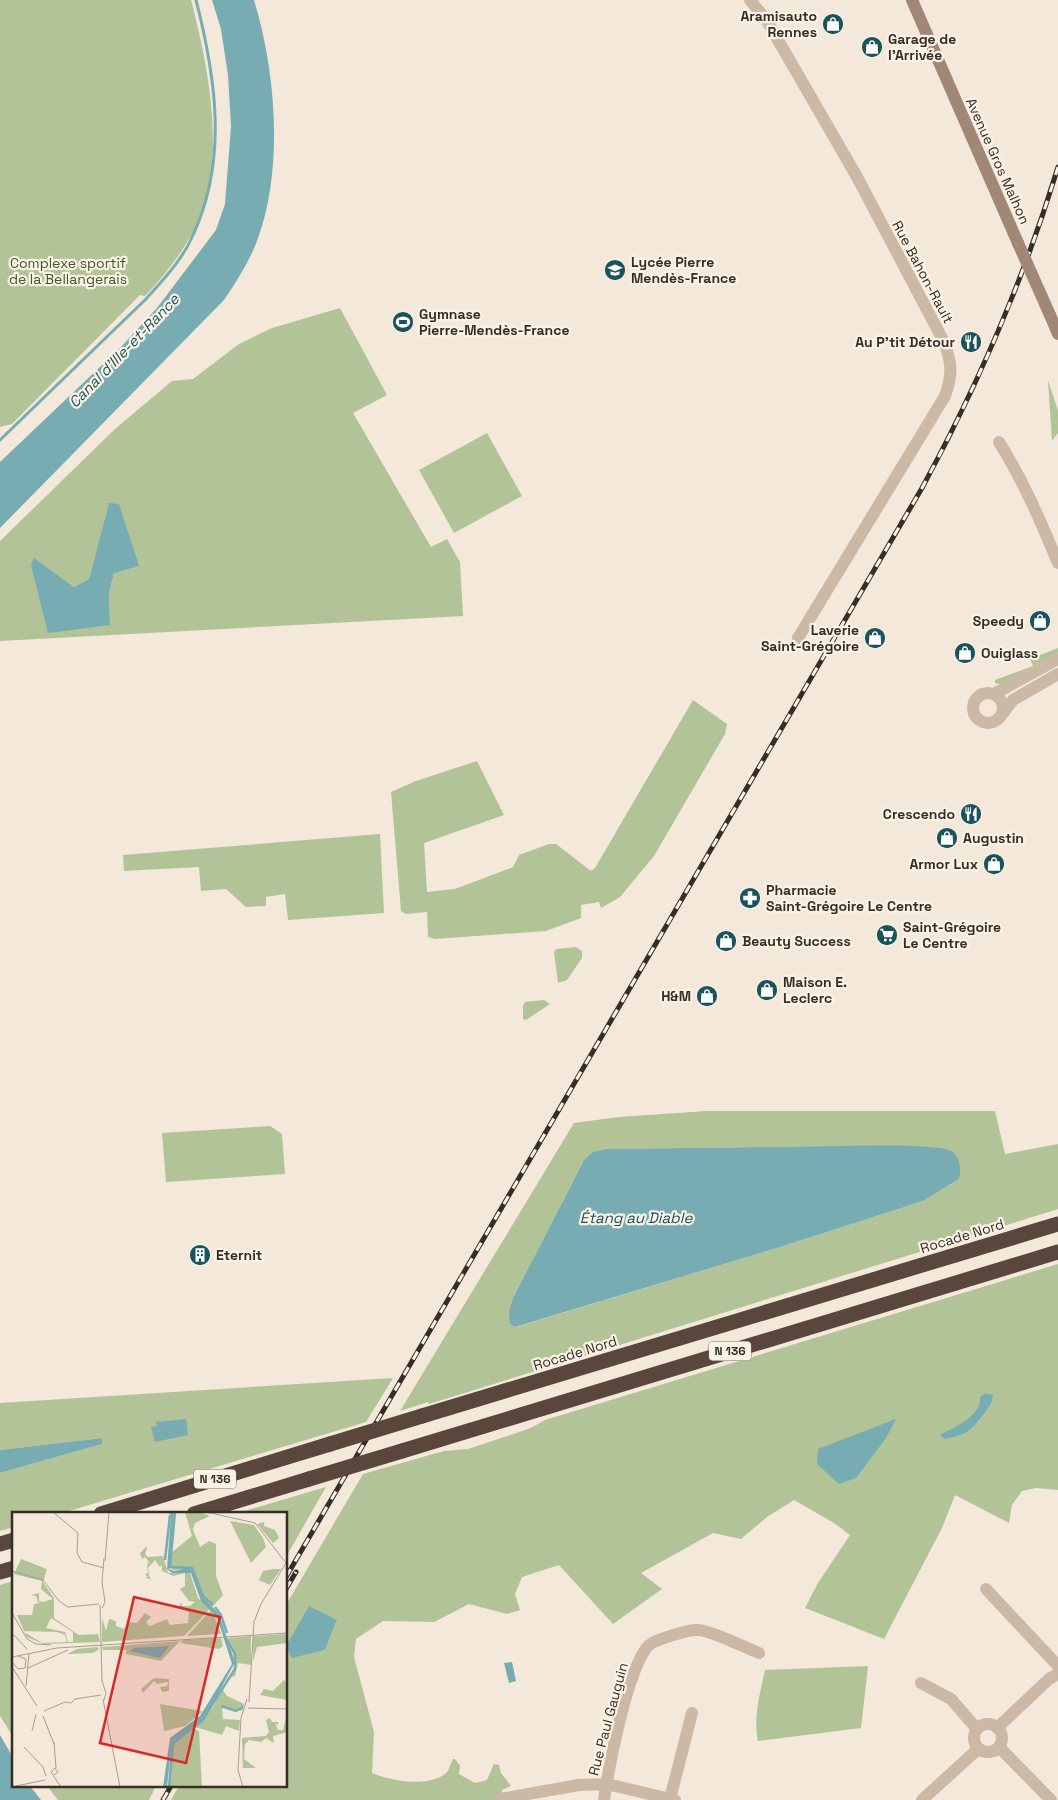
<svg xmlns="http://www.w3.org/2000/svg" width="1058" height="1800" font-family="'Space Grotesk',sans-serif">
<rect width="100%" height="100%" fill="#f3e8d9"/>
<path fill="#b2c398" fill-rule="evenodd" d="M0,0H191C208,65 228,162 196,226C183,252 165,275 145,296L140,295L12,424L0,427Z
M340,308L387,395L353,413L431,547L447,539L460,562L463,616L0,641V541L115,429L172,381L193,379L239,344L272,328ZM109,504L114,573L109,593L110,625L33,558L74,587L89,579Z
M1048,380L1058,411V433L1052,441Z
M487,433L522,496L454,533L419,470Z
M1058,648V653L1000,684L995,683V680L1033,666L1030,659Z
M693,700L727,724L725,734L654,856L620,897L601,908L599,902L581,905V918L546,931L435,939L428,937L427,912L406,914L401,911L391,792L416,781L477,761L504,815L424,843L427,892L455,889L513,867L519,855L549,844H556L591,871L595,868Z
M380,834L384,913L288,920L285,894L266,897V906L246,907L226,889L201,891L199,867L124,871L123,855Z
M576,947L582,951V958L567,980L558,983L554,952L556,949Z
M544,1000L550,1004L526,1020L523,1019V1006L525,1002Z
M707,1111H995L1005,1154L1058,1144V1209L429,1404L428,1402L400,1411L574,1123L619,1117ZM830,1146L933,1147L959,1179L923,1201L774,1249L516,1327L510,1324L514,1296L584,1160L607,1149Z
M270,1126L282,1134L285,1174L166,1182L162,1133Z
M1058,1264V1490L1036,1488L1022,1491L1012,1505L1009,1523L955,1495L942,1528L884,1639L805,1608L818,1583L850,1535L834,1523L794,1500L767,1517L741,1539L713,1533L641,1573L662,1589L613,1624L559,1565L522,1577L515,1594L520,1610L507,1614L469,1604L434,1622L383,1621L356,1639L354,1657L374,1732L372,1773C391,1781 429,1788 446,1773C449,1770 451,1763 453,1759H455L460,1766L459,1774L475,1783L487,1780L494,1764L499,1765L501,1773L511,1786L502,1790V1800H171L179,1786H286V1605L363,1474L444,1451L468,1449L531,1428L545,1420ZM337,1620L325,1650L310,1653Z
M393,1378L366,1422L59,1514H14V1527L0,1531V1473L102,1444V1438L0,1450V1403Z
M326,1487L286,1557V1514H234Z
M14,1581V1738L0,1716V1585Z
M868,1666L861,1728L758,1741C753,1717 760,1694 765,1670Z
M47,1786H156L149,1800H58Z"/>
<path fill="#76acb2" d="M212,0H254C276,72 284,169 257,241C249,262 237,281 224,300L0,528V462L121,347L157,308L216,230L225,204L231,126L228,75L221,29Z
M109,503L119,504L139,566L114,573L109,593L110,625L48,633L31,565L34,558L74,587L89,579Z
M830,1146C851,1146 936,1143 951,1151C961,1157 961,1170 959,1179L923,1201L774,1249L515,1327L510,1324L509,1312L514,1296L584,1160L593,1152L607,1149Z
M986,1393L993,1395C992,1404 990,1405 985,1412C972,1430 967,1435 944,1439L940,1435C955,1427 981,1417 980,1397Z
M186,1419L188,1435L155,1442L151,1427L157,1426L156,1422Z
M896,1419L886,1438L856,1478L839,1484L817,1464L818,1449Z
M102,1438V1444L0,1473V1450Z
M309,1606L337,1620L325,1650L292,1658L286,1646Z
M512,1662L516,1681L509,1683L504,1663Z
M0,1735L14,1759V1786H30L41,1800H0Z"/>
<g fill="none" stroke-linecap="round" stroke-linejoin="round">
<path stroke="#76acb2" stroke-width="3" d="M0,440L146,299C163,280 183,259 193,235C228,160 216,78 196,0"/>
<path stroke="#ccb9a5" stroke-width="12" d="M750,0L767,21L857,177L943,340C952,361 953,374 945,396L798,638
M999,442C1023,480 1041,522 1058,563
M973 708a15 15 0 1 1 30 0a15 15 0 1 1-30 0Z
M994,694L1058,659
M1003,713L1013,700L1058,674
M986,1589L1058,1666
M921,1683L951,1699L977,1729
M974 1738a14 14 0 1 1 28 0a14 14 0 1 1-28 0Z
M997,1728L1049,1679L1058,1674
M999,1747L1051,1800
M500,1799L579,1785L607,1784L675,1800
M670,1799L692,1713
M604,1800C609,1765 627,1671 648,1646C654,1640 689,1629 698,1630C710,1630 746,1648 759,1653
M922,1800L978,1749"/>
<path stroke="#a08776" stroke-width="12" d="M912,0L1018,243
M1050,315L1058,334"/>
<path stroke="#59473d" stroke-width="15" d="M422,1416L1058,1224
M402,1451L1058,1252
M101,1514L330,1444
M194,1514L309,1479
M0,1544L14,1540
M0,1572L14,1568"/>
<g stroke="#372d27" stroke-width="5">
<path id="rail" d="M286,1577L922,488C978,385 1024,279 1058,167
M286,1589L296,1572
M163,1800L171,1786"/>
</g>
<use href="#rail" stroke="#fbf2e6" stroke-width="3" stroke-dasharray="9" stroke-linecap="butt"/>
<path stroke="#a08776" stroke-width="12" d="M1018,243L1050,315"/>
<path stroke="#59473d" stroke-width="15" d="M330,1444L422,1416
M309,1479L402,1451"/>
</g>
<defs>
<g id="shop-disc" transform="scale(1.125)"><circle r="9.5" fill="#19535b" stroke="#fbf2e6"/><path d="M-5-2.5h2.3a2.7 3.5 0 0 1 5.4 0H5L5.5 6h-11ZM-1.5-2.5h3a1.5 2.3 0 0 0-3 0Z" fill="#fff"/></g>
<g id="school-disc" transform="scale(1.125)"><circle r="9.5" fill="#19535b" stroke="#fbf2e6"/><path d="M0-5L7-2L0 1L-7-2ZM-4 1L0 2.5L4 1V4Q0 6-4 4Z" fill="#fff"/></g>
<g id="stadium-disc" transform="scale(1.125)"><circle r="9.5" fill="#19535b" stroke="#fbf2e6"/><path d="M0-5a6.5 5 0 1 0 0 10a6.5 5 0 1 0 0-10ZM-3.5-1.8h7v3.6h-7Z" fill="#fff"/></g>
<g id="restaurant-disc" transform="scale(1.125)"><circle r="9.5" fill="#19535b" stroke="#fbf2e6"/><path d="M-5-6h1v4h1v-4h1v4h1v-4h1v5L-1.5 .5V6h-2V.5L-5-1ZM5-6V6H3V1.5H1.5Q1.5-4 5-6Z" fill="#fff"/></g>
<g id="pharmacy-disc" transform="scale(1.125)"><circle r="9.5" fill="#19535b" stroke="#fbf2e6"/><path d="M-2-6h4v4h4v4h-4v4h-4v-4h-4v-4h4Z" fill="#fff"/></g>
<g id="supermarket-disc" transform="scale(1.125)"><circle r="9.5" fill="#19535b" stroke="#fbf2e6"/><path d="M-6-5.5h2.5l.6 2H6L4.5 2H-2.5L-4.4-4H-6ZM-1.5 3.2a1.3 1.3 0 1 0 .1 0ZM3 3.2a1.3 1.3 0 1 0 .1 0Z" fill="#fff"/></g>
<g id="building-disc" transform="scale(1.125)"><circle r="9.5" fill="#19535b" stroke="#fbf2e6"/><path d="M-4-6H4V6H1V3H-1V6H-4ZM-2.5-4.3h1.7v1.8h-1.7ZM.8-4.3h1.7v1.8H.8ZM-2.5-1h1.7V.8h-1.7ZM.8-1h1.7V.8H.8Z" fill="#fff"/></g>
</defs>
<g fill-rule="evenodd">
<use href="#shop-disc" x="833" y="24"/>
<use href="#shop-disc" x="872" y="47"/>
<use href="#school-disc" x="615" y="270"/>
<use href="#stadium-disc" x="403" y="322"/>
<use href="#restaurant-disc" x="971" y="342"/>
<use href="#shop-disc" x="1040" y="621"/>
<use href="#shop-disc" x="875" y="638"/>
<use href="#shop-disc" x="965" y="653"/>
<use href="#restaurant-disc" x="971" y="814"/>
<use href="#shop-disc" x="947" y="838"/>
<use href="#shop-disc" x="994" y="864"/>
<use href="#pharmacy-disc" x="750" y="898"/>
<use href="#supermarket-disc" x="887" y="935"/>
<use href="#shop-disc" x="726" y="941"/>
<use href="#shop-disc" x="767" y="990"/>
<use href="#shop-disc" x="707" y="996"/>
<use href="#building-disc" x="200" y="1255"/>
</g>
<g text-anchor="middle" stroke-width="4.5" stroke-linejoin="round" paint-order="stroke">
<g fill="#fbf2e6" stroke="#726860" stroke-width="1">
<rect x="709" y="1341.5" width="42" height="19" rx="4"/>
<rect x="194" y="1469.5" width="42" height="19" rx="4"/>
</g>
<g font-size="12" font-weight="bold" fill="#372d27">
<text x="730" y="1355">N 136</text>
<text x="215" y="1483">N 136</text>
</g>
<g font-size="14" font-weight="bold" fill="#372d27" stroke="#fbf2e6" text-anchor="start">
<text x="817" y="21" text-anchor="end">Aramisauto<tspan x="817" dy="16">Rennes</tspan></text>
<text x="888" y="44">Garage de<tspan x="888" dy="16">l'Arrivée</tspan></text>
<text x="631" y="267">Lycée Pierre<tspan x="631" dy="16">Mendès-France</tspan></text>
<text x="419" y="319">Gymnase<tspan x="419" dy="16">Pierre-Mendès-France</tspan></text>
<text x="955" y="347" text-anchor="end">Au P'tit Détour</text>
<text x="1024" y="626" text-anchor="end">Speedy</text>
<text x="859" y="635" text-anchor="end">Laverie<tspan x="859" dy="16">Saint-Grégoire</tspan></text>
<text x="981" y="658">Ouiglass</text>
<text x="955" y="819" text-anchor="end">Crescendo</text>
<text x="963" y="843">Augustin</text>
<text x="978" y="869" text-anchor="end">Armor Lux</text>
<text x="766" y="895">Pharmacie<tspan x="766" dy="16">Saint-Grégoire Le Centre</tspan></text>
<text x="903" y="932">Saint-Grégoire<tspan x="903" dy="16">Le Centre</tspan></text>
<text x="742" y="946">Beauty Success</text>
<text x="783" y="987">Maison E.<tspan x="783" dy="16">Leclerc</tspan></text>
<text x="691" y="1001" text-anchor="end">H&amp;M</text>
<text x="216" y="1260">Eternit</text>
</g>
<g font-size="14" fill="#372d27" stroke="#fbf2e6">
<text transform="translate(998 161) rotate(66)" y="5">Avenue Gros Malhon</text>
<text transform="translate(923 272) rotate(62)" y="5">Rue Bahon-Rault</text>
<text transform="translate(962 1236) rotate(-17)" y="5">Rocade Nord</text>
<text transform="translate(575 1353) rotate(-17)" y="5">Rocade Nord</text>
<text transform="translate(608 1719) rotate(-75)" y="5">Rue Paul Gauguin</text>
</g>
<g font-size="14" fill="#435729" stroke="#fbf2e6">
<text x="68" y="268">Complexe sportif<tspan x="68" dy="16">de la Bellangerais</tspan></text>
</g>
<g font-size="15" font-style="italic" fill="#19535b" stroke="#fbf2e6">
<text transform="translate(124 351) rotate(-46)" y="5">Canal d'Ille-et-Rance</text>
<text x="636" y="1223">Étang au Diable</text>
</g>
</g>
<g transform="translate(12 1512)">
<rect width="275" height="275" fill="#f3e8d9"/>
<path d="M173,0H188L198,4L183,11L181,18L188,35L197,29L204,32V64L211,83L200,95L189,80L181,57L161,58L158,55L159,41L180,24ZM218,9L242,13L251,26L254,35L239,51ZM252,10V14L263,18L267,26L261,31L245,12ZM134,35L135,36L133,42L136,45L151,44L156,61H178L186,86L198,97L172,124L90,130V106L94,119L97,107L104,109V114L112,117L115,110L125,111L133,101L139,105L134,110L138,114L155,107L158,113L176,111L177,100L166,96L170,90V94H178L183,90L177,89L168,77L173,74V61L161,64L150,59V53L148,55L143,48L136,56L138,67L143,70L133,65H136L133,62L136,61L135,53L137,50L133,45L130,47L128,41ZM9,47L35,57L31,70L42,86V106L67,123L86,122L88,130L31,132L15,125L12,120L30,131L55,130L53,123L45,120L12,119L5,103H20L22,92L28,91L26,90L24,84L19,83L27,81V89L31,90L41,87L29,77L30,69L2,62ZM39,106L61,120V130H56L53,120L34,116ZM261,57H269L258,73L247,68L251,59ZM200,98L209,122L175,124L199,98ZM275,122V131L245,135L241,149V124ZM239,124V153L226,151L223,164L219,165L224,149L215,126ZM209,126L211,134L207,137L168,131L171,128ZM168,129L149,149L114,142V138H91L90,135ZM85,135L87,137L81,141L55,142L65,137ZM142,166L157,167V179L150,180L148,175L155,174L156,170L145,172L142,169L131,181L129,177ZM272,168L275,170V188L248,183L252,177L261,179ZM210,177L215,184L232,192L230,199L210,195L211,207L228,208L227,219L214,214L210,223L183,215L201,195ZM148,192L190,199V200L173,214L152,219ZM275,201V220L261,224L262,231L254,226L249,230L237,228L233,232L232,247L244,256H231L230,226L254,224L257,220L254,208L258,206L260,210H266V213L263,211L266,218H271ZM181,216L187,219L190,275H157L160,232Z" fill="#b2c398" fill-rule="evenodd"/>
<path d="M155,0H162L157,57L162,59L177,56L182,60L190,84L207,102L223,150L198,197L188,210L160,230L155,275H151L158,226L188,204L220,152L205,105L189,89L179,61H160L155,57L159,3ZM157,134L148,146L118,139L122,136Z" fill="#76acb2"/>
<path fill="none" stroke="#76acb2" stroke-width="2.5" d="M163,0L158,55L180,56L191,84L201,93M153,48L158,3M203,95L209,103L215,121M209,194L224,199L231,195M157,275L161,231L190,209L223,157V142L215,128"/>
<path fill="none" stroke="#a89d92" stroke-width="1" d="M41,0L66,21L65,41L70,50L92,56M194,0L243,11L274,51M93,49L97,0M0,59L31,68L47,89L56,95L87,92M88,93L90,169L94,181L92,188M90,96L93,90L90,70L92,46M0,101L15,127L24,132L39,133M0,121L15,137M0,145L45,136L275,121M0,150L6,157L13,156L14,147L6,144M0,155L25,194M16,156L56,138M14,174L17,142M91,187L108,275M237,190L242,110L249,92L274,51M236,196L275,197M32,199L53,190L59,191L63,187L89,183M31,204L42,232M20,219L24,202M42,230L44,256M12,235L31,255L34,264M42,263L46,260L43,256L39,260L49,275M4,274L33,268M231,275L226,258L229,206L235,187"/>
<path fill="#d62828" fill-opacity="0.15" stroke="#d62828" stroke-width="2.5" d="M122,85L208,105L174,251L88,231Z"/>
<rect width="275" height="275" fill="none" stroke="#372d27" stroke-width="2.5"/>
</g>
</svg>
